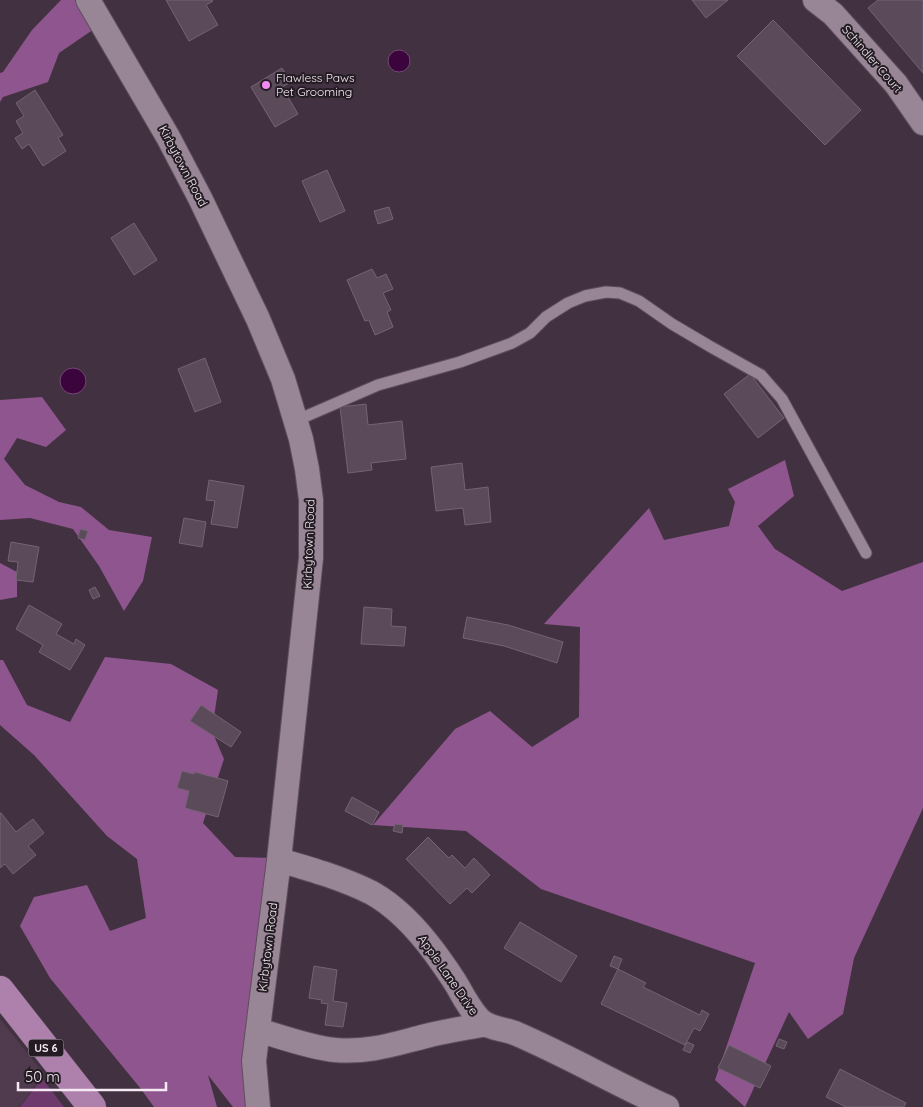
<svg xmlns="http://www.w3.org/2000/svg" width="923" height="1107" font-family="Quicksand,sans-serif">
<rect width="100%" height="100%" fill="#423241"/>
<path fill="#4f3a4e" d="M0,1019L44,1074L19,1107H0Z"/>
<path fill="#6e396d" d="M42,1078L64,1107H20Z"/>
<path fill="#8f558e" d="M61,0H77L94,29L59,53L48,82L3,97L0,102V73L3,72L32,30Z
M42,397L66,430L46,447L17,438L4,459L25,485L59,502L81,507L109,530L152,537L143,581L124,611L99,566L73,529L30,518L0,520V400Z
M785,460L794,496L758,526L775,549L842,591L923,562V808L854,958L843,1014L808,1039L789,1012L745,1107L715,1080L755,963L541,889L466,831L373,825L455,729L490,711L532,747L579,717L580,627L544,624L649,508L664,540L729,526L735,502L728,489Z
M0,563L17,572V597L0,600Z
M105,657L171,664L218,690L212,731L224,759L203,823L235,857L274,858L252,1107H233L208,1075L217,1107H154L141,1089L50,978L20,926L34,897L87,885L110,931L146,918L137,859L107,836L34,755L0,725V660H3L27,705L70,722Z"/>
<path fill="#3b043c" stroke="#734973" d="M388 61a11 11 0 1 1 22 0a11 11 0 1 1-22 0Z
M60 381a13 13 0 1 1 26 0a13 13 0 1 1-26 0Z"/>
<path fill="#5b4a5a" stroke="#756374" d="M166,0H212L213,1L206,5L218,25L189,41Z
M692,0H728L706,18Z
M878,0H923V73L868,8Z
M773,20L861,110L825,145L737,56Z
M282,68L291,82L282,87L298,114L275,127L251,87Z
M35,90L63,135L58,138L66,151L43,166L29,144L22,149L15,138L23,133L16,121L24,116L16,103Z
M327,170L345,211L320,222L302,181Z
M389,207L393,219L378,224L374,211Z
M134,223L157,260L134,275L111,238Z
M372,269L377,278L386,274L393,289L383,293L391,310L387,312L393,327L375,335L369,320L365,321L347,280Z
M205,358L221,402L195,412L178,369Z
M750,374L784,418L758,438L724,394Z
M366,404L368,425L402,421L406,459L371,463L372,470L348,473L340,407Z
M462,463L465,490L488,487L491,522L465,525L463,508L436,511L431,467Z
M209,480L244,486L237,528L211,524L215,501L206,500Z
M184,518L206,522L202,547L179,543Z
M80,529L88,531L85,540L78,538Z
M11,542L39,547L33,582L16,580L18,562L8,561Z
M95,587L100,596L93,599L89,590Z
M29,605L62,624L56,634L74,644L76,639L85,645L70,670L39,652L43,645L16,629Z
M364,607L392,609L391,626L406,627L404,646L361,644Z
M467,617L508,625L563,642L557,663L504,646L463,638Z
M201,705L241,732L231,747L190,721Z
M182,771L194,774L195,772L228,781L218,817L185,808L189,791L177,788Z
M352,797L379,812L372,825L345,811Z
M0,813H1L16,832L33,819L44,833L28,846L36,855L13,874L5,864L0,868Z
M395,824L403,825L402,833L393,831Z
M428,837L449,858L452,855L465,868L474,858L490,875L472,893L467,888L450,904L406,859Z
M520,922L577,956L561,982L504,948Z
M614,956L622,959L618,969L610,966Z
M314,966L337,970L333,1001L347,1003L343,1027L325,1025L328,1004L321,1003L322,1000L309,998Z
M618,969L646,983L643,987L700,1015L702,1010L709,1014L700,1031L694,1028L685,1045L601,1004Z
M779,1039L787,1042L784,1049L776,1046Z
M687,1042L694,1045L690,1053L683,1050Z
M729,1045L771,1066L760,1088L718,1068Z
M840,1069L906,1103L904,1107H846L826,1097Z"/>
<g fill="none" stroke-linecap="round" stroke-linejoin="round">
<g stroke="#5d4f5c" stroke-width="13">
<path id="lane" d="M295,421L378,385L460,362L512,343L530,333L546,317L568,303L585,296L606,292L620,293L639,301L672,324L711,347L761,375L782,399L866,553"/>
</g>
<g stroke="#5d4f5c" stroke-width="26">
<path id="street" d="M88,0L168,137L200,198L258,319L283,379L301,439L307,469L311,500V558L279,860L254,1061L258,1107
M815,0L833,14L896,84L923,123
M279,860C310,869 342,878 372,893C397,907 418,930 435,953C443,964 451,975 458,987C464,998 471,1010 479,1019C490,1030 504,1028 517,1034C568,1056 616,1084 667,1107
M258,1030C281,1037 312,1048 335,1050C369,1053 394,1044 426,1036C446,1031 466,1028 486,1024"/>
</g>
<g stroke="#5d4f5c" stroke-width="29">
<path id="primary" d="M0,990L92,1107"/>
</g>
<use href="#lane" stroke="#988596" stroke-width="11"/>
<use href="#street" stroke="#988596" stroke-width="24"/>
<use href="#primary" stroke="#ae81ac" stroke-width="28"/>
</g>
<circle fill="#f38af1" stroke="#241c23" stroke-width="2" cx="266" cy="85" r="5"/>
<g text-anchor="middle" stroke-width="4" stroke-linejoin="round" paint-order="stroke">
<rect fill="#241c23" stroke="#b6acb5" stroke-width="1" x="28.5" y="1039.5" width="35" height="17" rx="4"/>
<g font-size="11" font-weight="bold" fill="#f5eaf4">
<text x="46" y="1052">US 6</text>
</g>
<g font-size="12" fill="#f5eaf4" stroke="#241c23">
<text transform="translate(872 59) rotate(49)" y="4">Schindler Court</text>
<text transform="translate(183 166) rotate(62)" y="4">Kirbytown Road</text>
<text transform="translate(309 544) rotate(-88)" y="4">Kirbytown Road</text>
<text transform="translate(268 947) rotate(-83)" y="4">Kirbytown Road</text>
<text transform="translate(448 975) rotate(55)" y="4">Apple Lane Drive</text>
</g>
<g font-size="12" fill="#f5eaf4" stroke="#241c23" text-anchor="start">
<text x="276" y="82">Flawless Paws<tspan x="276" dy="14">Pet Grooming</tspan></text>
</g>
</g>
<path d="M18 1082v8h148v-8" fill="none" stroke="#f5eaf4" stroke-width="2.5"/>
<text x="25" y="1082" font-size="15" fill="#f5eaf4" stroke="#241c23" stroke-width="4" paint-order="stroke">50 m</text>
</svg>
